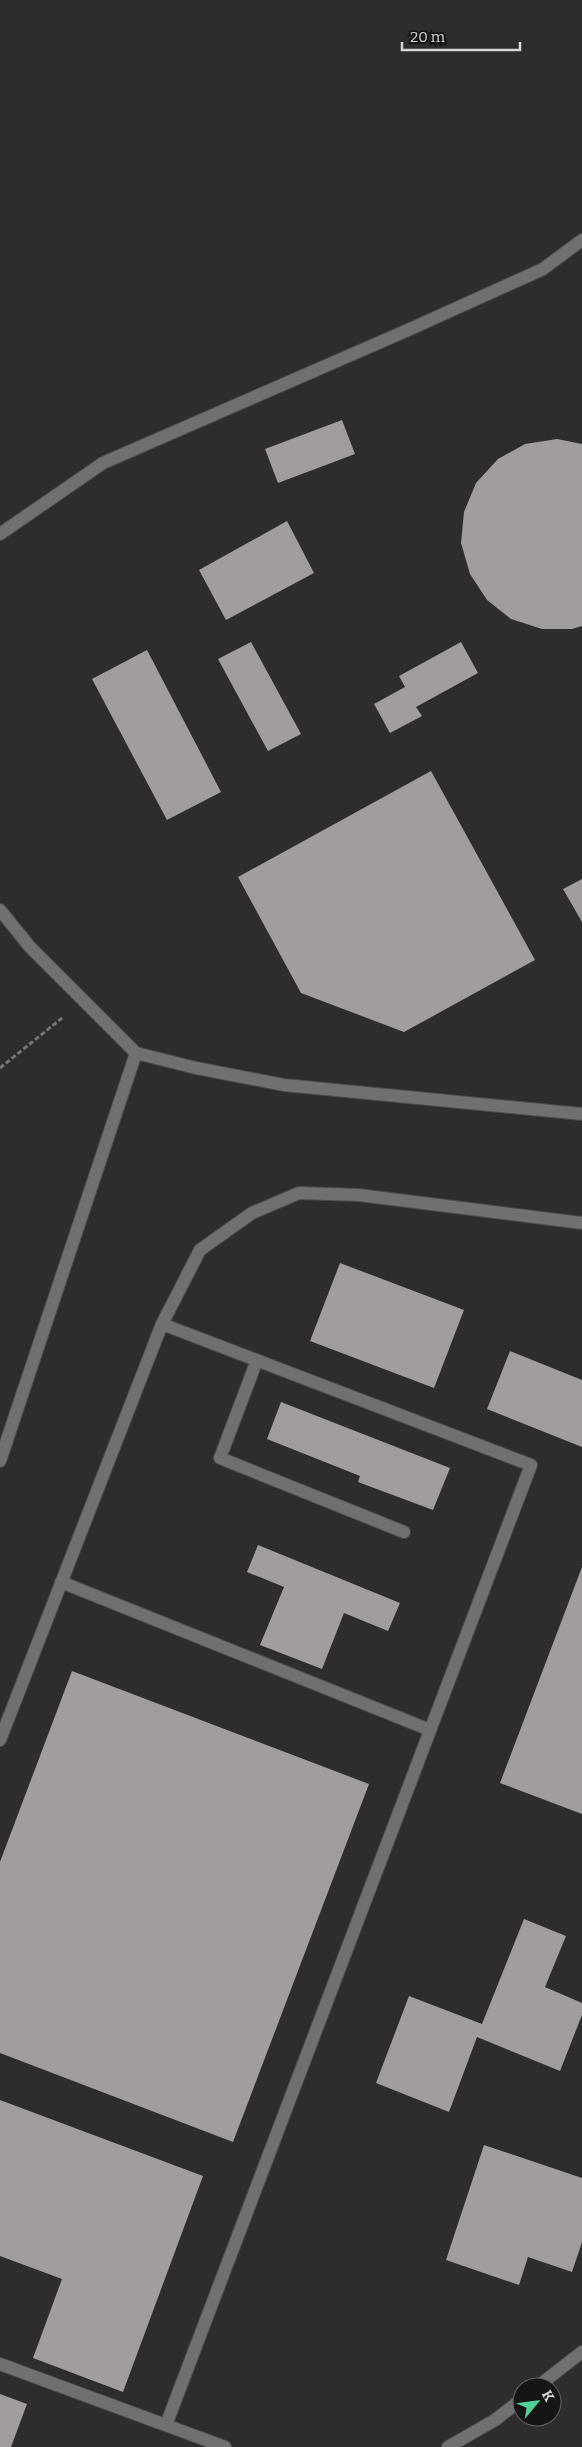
<svg xmlns="http://www.w3.org/2000/svg" width="582" height="2447" font-family="Bitter,serif">
<rect width="100%" height="100%" fill="#2f2c2c"/>
<path fill="#a19d9d" d="M342,420L355,454L278,483L265,449Z
M557,439L582,444V626L572,629H542L511,619L487,600L470,574L461,543L464,512L476,483L498,459L525,444Z
M287,521L314,573L226,620L199,570Z
M251,642L301,734L268,751L218,659Z
M461,642L478,673L416,707L422,716L390,733L374,704L405,687L399,676Z
M147,650L221,792L167,820L92,679Z
M431,771L535,960L404,1032L301,993L238,877Z
M582,879V922L563,889Z
M340,1263L464,1310L434,1388L310,1341Z
M510,1351L582,1380V1447L487,1409Z
M281,1402L450,1468L433,1510L358,1482L360,1476L267,1439Z
M258,1545L400,1603L388,1631L344,1613L322,1669L260,1645L284,1587L247,1572Z
M582,1567V1814L500,1783Z
M72,1671L369,1784L233,2142L0,2053V1862Z
M524,1919L566,1936L545,1987L582,2003V2015L560,2071L477,2037L449,2112L376,2083L409,1996L482,2024Z
M0,2100L203,2176L123,2392L33,2358L62,2279L0,2256Z
M484,2145L582,2178V2242L572,2272L528,2257L519,2285L446,2260Z
M0,2394L27,2404L11,2447H0Z"/>
<g fill="none" stroke-linecap="round" stroke-linejoin="round">
<g stroke="#4d4a4a" stroke-width="14">
<path id="lane" d="M0,534L103,463L408,330L543,269L582,240
M0,910L30,947L136,1053
M162,1324L531,1465L166,2425
M257,1360L220,1458L404,1532
M0,1461L136,1053L196,1068L284,1085L582,1114
M61,1582L430,1730
M0,1740L162,1324L200,1250L252,1213L299,1193L359,1195L582,1223
M0,2364L225,2447
M537,2387L582,2352
M448,2447L495,2420L522,2399"/>
</g>
<path stroke="#757373" stroke-width="3" stroke-dasharray="5 2.5" stroke-linecap="butt" d="M0,1068L62,1018"/>
<use href="#lane" stroke="#726f6f" stroke-width="12"/>
</g>
<g transform="translate(537 2402) rotate(61)"><circle r="24" fill="#161515" stroke="#636262"/>
<path d="M0-4L9 19L0 12L-9 19Z" fill="#51d397"/>
<text y="-8" font-size="14" font-weight="bold" text-anchor="middle" fill="#d7d5d5">K</text>
</g>
<path d="M402 42v8h118v-8" fill="none" stroke="#d7d5d5" stroke-width="2.5"/>
<text x="410" y="42" font-size="15" fill="#d7d5d5" stroke="#161515" stroke-width="4" paint-order="stroke">20 m</text>
</svg>
